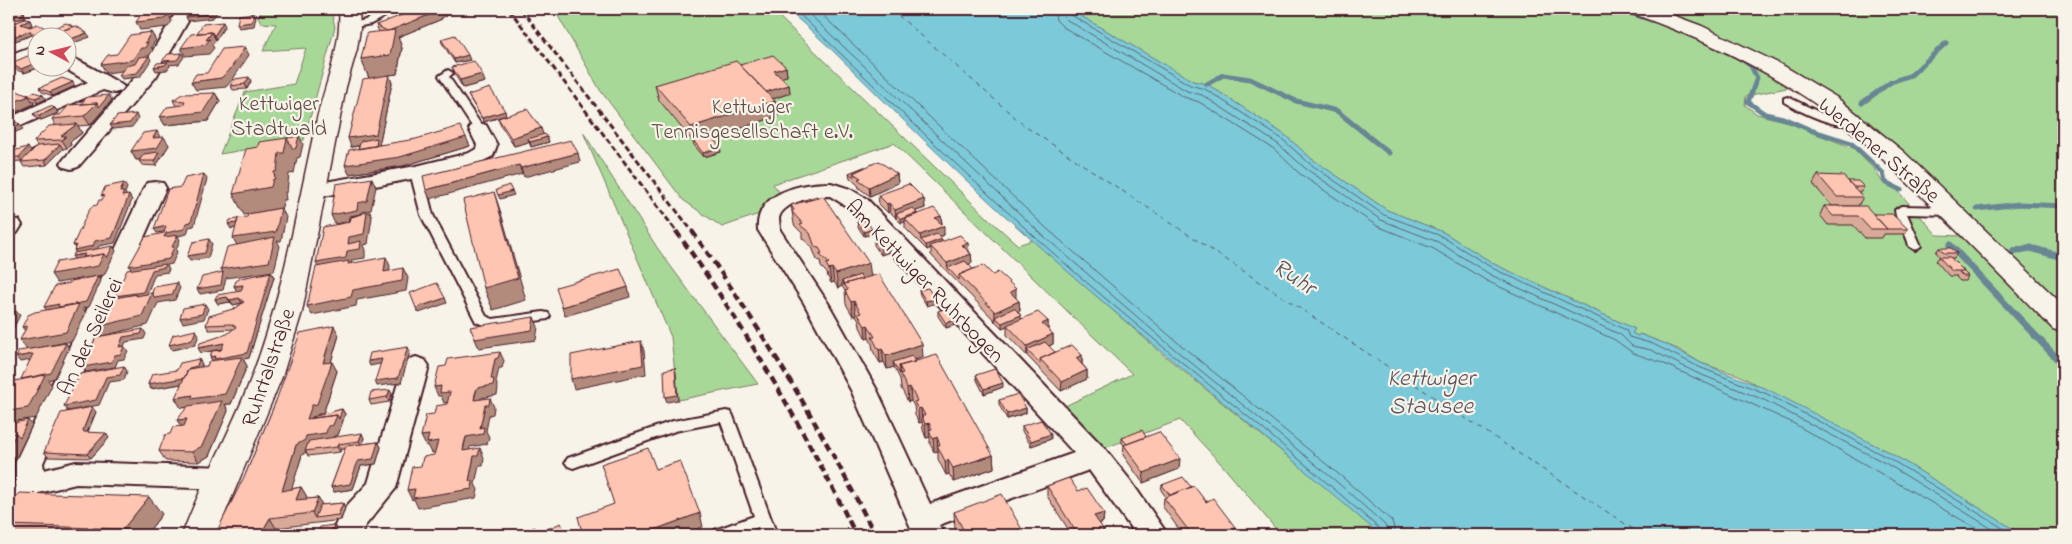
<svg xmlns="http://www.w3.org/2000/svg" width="2072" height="544" font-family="'Indie Flower',sans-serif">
<rect width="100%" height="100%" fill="#f7f3e8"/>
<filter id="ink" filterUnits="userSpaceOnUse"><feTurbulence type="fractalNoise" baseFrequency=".02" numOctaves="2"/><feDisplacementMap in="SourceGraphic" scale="10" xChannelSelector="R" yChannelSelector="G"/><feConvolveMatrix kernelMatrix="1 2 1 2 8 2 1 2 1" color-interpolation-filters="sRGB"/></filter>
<g filter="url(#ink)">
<path fill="#a8d898" stroke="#797c62" d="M265,9H331L335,27L304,140L220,154L245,92L294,84L306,48L263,51L276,24L261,23L258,16Z
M571,9H771L992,222L1018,245L1032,240L1165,356L1330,491L1380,535H1281L1222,465L1180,420L1102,449L1063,407L1132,374L894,143L773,184L780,193L766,203L759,214L722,227L683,200L600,90L558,16Z
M1069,9H2063V317L1969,223L1797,86L1746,96L1745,105L1757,114L1781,120L1853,148L1875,170L1883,183L1897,190L1937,235L1963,236L2063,339V535H2023L1892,454L1738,375L1701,363L1678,349L1640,334L1638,336L1632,333L1635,329L1496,265L1443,232L1387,210L1312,159L1285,135L1207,84L1193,81Z
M583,132L658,249L758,384L678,400L671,337Z"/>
<path fill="#7ccad9" stroke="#688693" d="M786,9H1069L1193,81L1207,84L1285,135L1312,159L1387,210L1443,232L1496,265L1635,329L1632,333L1638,336L1639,334L1666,344L1701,363L1769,390L1892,454L2023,535H1380C1266,435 1146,342 1033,241C984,198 937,153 890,107C856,74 823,39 786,9Z"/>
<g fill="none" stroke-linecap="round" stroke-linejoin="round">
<path stroke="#5e6371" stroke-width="1" d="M794,9C874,85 953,163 1035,237C1147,338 1268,429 1381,530L1382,535
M804,9L1039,232L1172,347L1337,482L1385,525L1389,535
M816,9L1044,226L1177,342L1342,477L1392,521L1396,535
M1054,9L1056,20L1063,27L1184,97L1199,102L1274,149L1300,174L1377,226L1434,249L1487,281L1615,340L1633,353L1662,363L1791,422L1988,535
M1061,9L1062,15L1067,20L1187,91L1202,95L1278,144L1305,168L1381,220L1438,242L1491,275L1621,335L1632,346L1651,350L1697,373L1764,400L1887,464L2002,535
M1068,9L1071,15L1190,85L1205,89L1282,139L1309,163L1384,215L1441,236L1494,269L1626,330L1629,337L1653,344L1699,367L1767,394L1890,459L2014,535"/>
<path stroke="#688693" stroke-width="5" d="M1618,9L1654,21
M1741,58L1751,66L1757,78L1748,102L1765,114L1783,118L1813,131L1851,143L1883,173L1885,182L1901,190
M1207,84L1223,75L1250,79L1296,101L1337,111L1389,153
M1862,103L1891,82L1911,75L1946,43
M1977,209L2019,204L2063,206"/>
<path stroke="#688693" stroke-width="7" d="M1950,245L2063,365
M2014,251L2030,248L2063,257"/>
<path stroke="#59525f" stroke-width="1" stroke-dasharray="5 4.5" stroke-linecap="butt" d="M891,9L1026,127L1642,535"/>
<g stroke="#4a1f2b" stroke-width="4">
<path id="lane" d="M387,9H398L371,24L351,28L346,25L365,20Z
M448,70L453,73L449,77L484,129L483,131H475L439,76Z
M1788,97L1823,114L1853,118L1858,121C1843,134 1799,111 1784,102V98Z
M416,169L422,172L433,215L486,316L493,319L543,312L548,313L550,316L548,319L491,328L476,322L421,215L410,172Z
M1901,206L1952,207L1958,211L1952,215L1907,214L1921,246L1915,250L1909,246C1907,233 1896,224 1895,210Z
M726,411L731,412L733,416L777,535H761L758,527L738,535H713L715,530L754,516L721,422L675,431L573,468L568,466L565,462L568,458L673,421Z
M30,478L35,480L38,484C33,493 18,503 9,506V492Z"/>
</g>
<g stroke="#4a1f2b" stroke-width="4">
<path id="street" d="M178,9H195L156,77L78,167L71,169L64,167L61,163L64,159L141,70Z
M38,44V56L9,67V55Z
M68,56C75,58 121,83 124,87L121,91L114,93L103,90L9,131V118L88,82L64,68H68Z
M479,123L486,125L497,145L493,156L483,161L416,178L314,198L306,196L303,191L306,186L314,184L416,166L469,153L476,149L477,145L469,129L472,125Z
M155,182L163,183L166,188L43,463L44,470L76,462L225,467L235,470L239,478L235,486L225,489L76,484L30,495L20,492L15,484V463L144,188L147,183Z
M831,183L850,189L867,199L1105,449L1130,480L1168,535H1136L1089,470L939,525L944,535H914L851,390L804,303L758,230C755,192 801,183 831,183ZM830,196L851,209L1074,453L930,504L877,390L828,303L780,230C780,226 779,221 779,218C783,201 817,196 830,196Z
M9,219L19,220L22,225L17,233L9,235Z
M416,357L425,360L429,366L396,488L365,526L361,535H331L341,512L368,483L403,366L407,360Z"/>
</g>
<g stroke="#4a1f2b" stroke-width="3">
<path id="secondary" d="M339,9H359L360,29L357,49L346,87L302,312L282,377L216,535H182C202,481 232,430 252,376C283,295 297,208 316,123C324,86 342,48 339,9Z
M1628,9H1656L1702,26L1784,66L1836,97L1904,152L2063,305V332L2053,329C2008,283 1963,236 1917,192C1886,162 1855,132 1820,107C1762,66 1698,37 1631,13Z"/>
</g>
<use href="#lane" fill="#f7f3e8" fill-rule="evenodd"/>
<use href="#street" fill="#f7f3e8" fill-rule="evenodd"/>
<use href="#secondary" fill="#f7f3e8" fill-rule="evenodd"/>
<path stroke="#4a1f2b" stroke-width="3" stroke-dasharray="6 3" stroke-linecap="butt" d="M509,9L677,232
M521,9L693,232"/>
<path stroke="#4a1f2b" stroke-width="4.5" stroke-dasharray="8 4.5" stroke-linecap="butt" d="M676,231C745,327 804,429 856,535
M692,231C761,328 822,429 875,535"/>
</g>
<path fill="#daaa99" stroke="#4a1f2b" d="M9,9L24,11L25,18L14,20L15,22L30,20L32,25L27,26L50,33L38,38L32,35L15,41L9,40Z
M444,12L446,16L441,18L442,19L398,37L402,48L397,74L389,75L392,83L379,145L470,146L403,166L349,174L359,146L351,147L369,78L361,59L379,32L376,25Z
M73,26L90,37L57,38L52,34L49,30Z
M441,39L470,60L455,63L442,43Z
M9,64L38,68L24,73L12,68Z
M740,65L786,67L787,76L781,77L789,85L790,93L773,99L775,101L778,116L712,137L721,152L704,157L694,145L693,142L659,100L655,85Z
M452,67L485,82L463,88L455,75Z
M251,81L247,89L233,90L231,86Z
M75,86L53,96L42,92L39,88Z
M215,93L220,101L208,121L165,125L160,117L176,106L173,100Z
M9,95H27L46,99L38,103L32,100L34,104L9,115Z
M468,95L543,134L547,137L549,142L531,147L529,142L514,146L501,126L498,118L501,117L484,122L470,99Z
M112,100L90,125L78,126L82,133L70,142L71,145L67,148L63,149L47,165L24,167L21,162V161L9,162V154L31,151L37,146L34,141L56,126L52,119L81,104Z
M55,108L58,113L41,120L36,118L33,114Z
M160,137L169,145L156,166L142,165L139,161L140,159L136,160L131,151Z
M865,167L897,174L898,183L870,196L859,188L858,185L850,178L849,173Z
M1818,175L1848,181L1864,187L1861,192H1858L1863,197L1858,206H1832L1813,184Z
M878,195L924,199L925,208L916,211L917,214L941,216L942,224L944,235L940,237L942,241L969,251L971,254L972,263L968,264L973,269L1016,298L1019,301L1020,311L1017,312L1021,319L1048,321V330L1053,334V344L1049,346L1055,352L1082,355V364L1087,370V379L1061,391L1007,335V326L1002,328L931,255V248L927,250L905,228V222L901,223L890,212L888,213L879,204Z
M801,201L871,276L923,357L915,360L993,455L994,468L954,482L949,474L946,475L938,459V451L934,452L930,444V437L926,438L923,430L922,422L919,423L915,415L914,406L911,401L908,402L901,388L900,379L894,367L887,369L884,362L880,363L873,351L872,344L869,338L866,339L860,327L859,320L856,315L853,316L846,304L845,291L842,286L838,288L834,282L831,283L828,277L827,273L821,267L820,261L817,260L812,247L802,238V233L795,226L794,224L791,205L801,203Z
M1824,206L1873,214L1908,229L1905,234H1884L1882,238H1865L1853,225H1828L1820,215Z
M857,222L873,234L864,236L858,227Z
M874,240L889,252L881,255L874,245Z
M1939,248L1957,253L1954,258H1951L1964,271L1963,272L1968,276L1965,281H1960L1956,277L1957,276H1949L1936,261L1939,257H1940L1936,252Z
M271,272L274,277L249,358L243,359L247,366L231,404H225L228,411L209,456L199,462L166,461L159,451L170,434L181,426L187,407L181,408V384L151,389L148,384L177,370L202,364V367L207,366L213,361L210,357L222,349L201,353L234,329L209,330L206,325L236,308L242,303L233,305L230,302L218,304L215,299L241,291H237L234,286Z
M919,290L935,299L936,303L927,306L920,295Z
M938,311L955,320V325L946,328L938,316Z
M339,335L331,362L337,371L323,414H318L317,416L342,409L345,414L342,424L338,435L334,436L333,438H364L362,444L378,442L381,447L376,464L361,466L353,489L334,492L331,487L345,449H341L340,452L308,456L306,452L302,455L291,489L301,487L307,497L306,499L318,498L322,505L343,503L345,508L341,520L276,528L272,535L246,473L276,401Z
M976,375L1003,387L984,394L977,380Z
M392,394L389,402L371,405L369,400Z
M999,400L1026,408V413L1007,419L999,405Z
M96,412L88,432L109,438L91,458L48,457L44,452Z
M1022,426L1051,439L1031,446L1022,431Z
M1146,437L1179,469L1143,483L1123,455L1124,445L1122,443V438Z
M1162,485L1191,487L1235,527L1234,535H1183L1163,507L1164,498L1166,497L1161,490Z
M1047,486L1078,491L1104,513L1103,522L1099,524L1103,535H1072L1047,496Z
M9,504L162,514L146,535H9Z
M954,512L1025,535H958L955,529Z"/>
<path fill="#b28b7d" stroke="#4a1f2b" d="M22,9L24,11L25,18L14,20L16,24L9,27V17Z
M103,9H114L115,10L99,15L97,11Z
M162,9H165L172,21L168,27L140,30L136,22L159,14Z
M214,9H219L213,18L188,21L186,17Z
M439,11L444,12L446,16L441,18L442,19L398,37L402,48L397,74L389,75L392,83L377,155L358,158L376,143L351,147L348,138L369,78L361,59L388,31Z
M254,13L256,17L254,26L239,28L237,24Z
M30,20L32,25L23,28L21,24Z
M223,22L225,26L216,40L214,36Z
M48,29L50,33L38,38L35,34Z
M29,31L32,35L15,41L13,37Z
M151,32L156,40L151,47L153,50L149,56L151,60L140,77L122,79L119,75L137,69L106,73L101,64L145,43Z
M212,32L216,40L212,45L214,48L209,54L185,56L181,48L206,40Z
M87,33L90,37L68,45V40Z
M245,47L249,55L233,79L226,87L196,90L191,82L221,78Z
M182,53L184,57L179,64L169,65L170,66L167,70L156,71L154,67L165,65L162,61Z
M468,55L470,60L455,63L454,59Z
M38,62V68L24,73L21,69Z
M786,67L787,76L776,79L774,71Z
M482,74L485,82L463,88L460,80Z
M249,77L251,81L247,89L245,84Z
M73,82L75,86L53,96L50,92Z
M789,85L790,93L764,102L762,93Z
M215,93L220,101L208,121L165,125L160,117Z
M43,95L46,99L38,103L35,98Z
M109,95L112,100L90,125L84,116L97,103Z
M29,96L34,104L9,115V104Z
M775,101L778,116L695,143L694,141L691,127Z
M55,108L58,113L41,120L39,116Z
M505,111L506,115L484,122L482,118Z
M136,114L138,119L132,127L113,129L110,125Z
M20,124L23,129L9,135V129Z
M77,124L82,133L70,142L71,145L67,148L62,140L61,136Z
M541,128L544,137L528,139L529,142L514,146L511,138Z
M157,131L162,140L153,138Z
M299,136L303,144L300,157L297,158L294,173L289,174L287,192H285L286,200H283L282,208L244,215L233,194L269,160L287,138Z
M164,137L169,145L156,166L154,161L156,158L136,160L131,151Z
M466,137L470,146L403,166L349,174L345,165Z
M547,137L549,142L531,147L530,142Z
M10,138L13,142L9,145V139Z
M60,144L63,149L47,165L45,160Z
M28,147L31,152L22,161L19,157Z
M720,147L721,152L704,157L703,153Z
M578,153L580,162L524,177L521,168Z
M519,165L522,174L430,199L426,190Z
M204,174L207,179L194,226L189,227L187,234L178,236L180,240L176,250L177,252L172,264L167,265L169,269L168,272L155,274L146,296L118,301L115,296L132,271L129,266L164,237L166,233Z
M897,174L898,183L870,196L869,187Z
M372,178L376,187L371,210L362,212L361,219L335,224L331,215L358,203Z
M124,183L127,188L125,193L127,196L125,201L120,192Z
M512,191L514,195L500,199L498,195Z
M494,192L501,213L526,300L493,310L484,288Z
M129,195L132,200L115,243L99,246L96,251L77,255L74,250H76L73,245L95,241Z
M10,197L16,206L9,210V198Z
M924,199L925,208L899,217L896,214V219L895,210Z
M889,203L890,212L888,213L887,204Z
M281,208L286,217L281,241H277L280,246L274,271L226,278L223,290L200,294L197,289L223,273L221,269L238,247L233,238Z
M367,212H370L372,217L368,244L363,245L365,250V258L352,260L351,265L321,273L316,263L348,244V223Z
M917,213L918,217L905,219V222L901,223V219Z
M941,216L942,225L935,218Z
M243,221L245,226L231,229L228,224Z
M166,226L169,231L157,233L154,229Z
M944,226V235L924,243L921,240L920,235Z
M872,229L873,234L864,236V232Z
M209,239L212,244L208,258L190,261L187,256Z
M942,239V243L930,246L931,248L927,250L926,245Z
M968,243L969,252L962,245Z
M113,246L116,251L104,275L98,276L101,281L89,307L83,308L86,313L72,341L27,350L20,340L48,312L44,307L98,276L57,283L51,274L104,254Z
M889,247V252L881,255V250Z
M85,254L88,259L75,261L72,256Z
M971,254L972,263L951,271L948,268L947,263Z
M386,257L390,266L388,281L384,272Z
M869,263L871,277L844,285L842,281V286L838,288L836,274Z
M403,268L408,278L406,291L357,300L356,306L312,315L307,306L353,290Z
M832,268L834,282L831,283L829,269Z
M271,272L274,277L249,358L243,359L247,366L231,404H225L228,411L209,456L199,462L192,452L196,406L181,408L175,398L193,395L213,362L210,357L215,356L216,359Z
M177,283L180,288L175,300L158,303L148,325L102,336L96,327L152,293Z
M243,285L245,289L237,291L234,286Z
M628,287L630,297L565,316L562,307Z
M1016,289V298L1010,292Z
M227,297L230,302L218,304L215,299Z
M239,298L242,303L233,305L230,300Z
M445,298L447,303L419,313L416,308Z
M935,299L936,303L927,306L926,301Z
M854,301L856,315L853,316L851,302Z
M1019,301L1020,311L998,320L995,317V322V312Z
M205,304L208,309L204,319L183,323L180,318Z
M16,311L20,315L12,331H9V320Z
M1021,315V320L1002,328V323Z
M534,317L538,327L536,340L479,348L475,339Z
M955,320V325L946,328V323Z
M1048,321V331L1042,324Z
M868,325L869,338L866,339L865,326Z
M27,326L29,336L22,327Z
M334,326L339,335L328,372L332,362L337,371L323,414H318L315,423L307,419Z
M143,329L146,334L144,339L126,342L124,346L128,351L124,359L118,360L115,367L86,372L83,367L119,347L123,337Z
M196,330L199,335L195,345L172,350L169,345Z
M1053,334V344L1031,354L1027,350V355V346Z
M641,341L644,351L646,374L574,389L571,379Z
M66,343L69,348L55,378L48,380L52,385L36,418L9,422V411L25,384L21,379Z
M224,343L227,348L201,353L198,348Z
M922,344L923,357L896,367L893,362L894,367L887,369L886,356Z
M408,347L410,352L401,383L377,386L375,381Z
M882,349L884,362L880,363L879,350Z
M500,352L504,361L502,368H499L496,382L498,388L497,395L481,398L478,410L474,400L477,388L491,379L495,359Z
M33,354L37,359L20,362L16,357Z
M1082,355V365L1076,358Z
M199,359L202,364L200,371L193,382L151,389L148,384L189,368Z
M382,359L384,363L370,366L368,361Z
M124,366L127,371L124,380L109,382L99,405L68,411L64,406L106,377Z
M675,368L676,373L678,400L667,402L665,397Z
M1087,370V379L1061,391L1062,382Z
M1003,383V387L984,394V389Z
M441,386L450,392L454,401L444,403L441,396H438L434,387Z
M910,387L911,401L908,402L907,388Z
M390,390L392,394L389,402L387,397Z
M490,398L494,407L493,414L489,415L486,431L489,437L487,444L470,447L467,461L463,451L466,437L480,428L485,405Z
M92,407L96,412L86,435L83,430Z
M921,408L922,422L919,423L918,409Z
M1026,408V413L1007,419V414Z
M342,409L345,414L338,435L334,436L331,443L305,451L306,452L302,455L288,501L282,491L296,445L306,436L328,426Z
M187,419L183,430L177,420Z
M28,420L32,425L9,473V448L16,433Z
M929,423L930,437L926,438L925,424Z
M106,433L109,438L91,458L87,454Z
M362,433L364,438L362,446L359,441Z
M1051,434V439L1031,446V441Z
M429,435L438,441L442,451L432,453L428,445L426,446L421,436Z
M937,437L938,451L934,452L933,439Z
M378,442L381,447L376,464L361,466L353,489L334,492L331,487Z
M338,444L341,449L340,452L337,447Z
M480,448L484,458L483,466H479L475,484L478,490L476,498L418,508L414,499L412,500L407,490L469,481L474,456Z
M993,455L994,468L954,482L953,468Z
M1180,459L1179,469L1143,483L1144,473Z
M948,460L949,474L946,475L945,461Z
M301,487L307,497L302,510L296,500Z
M149,497L162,514L146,535H128L123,529Z
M318,498L324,508L315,518L312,513Z
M343,503L345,508L341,520L338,515Z
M700,513L703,527L681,535H640Z
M1104,513L1103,522L1094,526V516Z
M270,518L276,528L272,535H260Z
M334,525L337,530L335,535H330Z
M1235,527L1234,535H1227L1228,530Z
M622,529L624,535H605Z
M1104,530L1103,535H1092Z"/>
<path fill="#fec6b2" stroke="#4a1f2b" d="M9,9H22L23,14L9,17Z
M145,9H162L159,14L168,13L164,19L136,22Z
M191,9H214L211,14L186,17Z
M418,9H433L439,11L391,30L387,31L376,25Z
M433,9H438L444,12L440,14L439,11Z
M254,13L252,22L237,24L239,15Z
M9,18L14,20L9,22Z
M25,19L30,20L21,24L30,27L37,24L48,29L35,34L29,31L13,37L9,36V25Z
M223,22L214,36L212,32L197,33L203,24Z
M66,23L73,26L64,30L76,26L87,33L68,40V38H59L49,30Z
M395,30L390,55L361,59L367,33Z
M151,32L145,43L148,42L145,48H141L132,60L101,64L108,55L117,54L130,35Z
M212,32L206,40L210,39L205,45L181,48L191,34Z
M455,35L468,55L454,59L441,39Z
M245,47L229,71L221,78L191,82L196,74L207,73L222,49Z
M182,53L177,60L162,61L168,54Z
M30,55L38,59V62L21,69L9,64Z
M773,55L786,67L774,71L789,85L766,92L740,65Z
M149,56L137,73L119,75L126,66L135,64L139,57Z
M474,61L482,74L460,80L452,67Z
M736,61L775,101L691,127L655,85Z
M168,62L165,65L154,67L157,63Z
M389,75L376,134L348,138L363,79Z
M249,77L245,84L231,86L235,79Z
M62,78L73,82L50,92L39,88Z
M490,88L505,111L482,118L468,95Z
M17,91L29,96L9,104V95Z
M34,92L43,95L35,98L27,95Z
M215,93L203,112L160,117L167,107L183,105L185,101L173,100L182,94Z
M109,95L99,107L97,103L81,104L87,97Z
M97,103L84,116L52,119L55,115H60L69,105Z
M50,106L55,108L39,116L33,114Z
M527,109L541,128L511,138L498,118Z
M136,114L130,123L110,125L117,116Z
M15,122L20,124L9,129V125Z
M77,124L61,136H66L62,140L34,141L49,126Z
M460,126L466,137L400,157L345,165L349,150L416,139Z
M157,131L153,138L164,137L157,148L131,151L143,133Z
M545,134L547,137L530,142L528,139Z
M710,135L720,147L703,153L693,140Z
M299,136L296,148L293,149L287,138Z
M287,138L284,153H279L277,171L274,172L275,179H273L271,187L233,194L246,149L258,147L259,142Z
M377,138L376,146L358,149L361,141Z
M571,140L578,153L521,168L519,165L426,190L423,176Z
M60,144L45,160L21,162L37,146Z
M28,147L19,157L9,158V154L12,151Z
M159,152L154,161H139L144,154Z
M879,161L897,174L869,187L858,179L861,178L853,173Z
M864,167H865L853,173L854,177L849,173Z
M204,174L191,222L186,223L184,229L166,233L164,237L178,235L172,247H174L169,259L129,266L145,237L164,233L166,226L154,229L168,189L181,187L185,178Z
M1818,175L1843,176L1863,197H1837Z
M372,178L367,201L358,203L357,210L331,215L336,184Z
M1848,181H1858L1864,187H1854Z
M124,183L120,192H124L122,196L129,195L112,238L95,241L93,246L74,250L76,245H73L87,214L92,206L97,205L99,200H102L104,195L101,196L105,187Z
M909,184L924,199L895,210L889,203L887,204L878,195Z
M509,185L512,191L498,195L496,190Z
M494,192L518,278L484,288L463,200Z
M817,196L818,198L802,202L801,201Z
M823,196L869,263L836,274L832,268L829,269L826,264L829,263L819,254L822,253L819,248L815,247L810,233L800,225L803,224L793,213L792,211L794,210L791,205Z
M1824,206H1866L1887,229H1870L1858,216H1833Z
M281,208L276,232L233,238L238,218L247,217L248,214Z
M913,208L917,213L901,219L896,214Z
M934,208L941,216L935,218L944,226L920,235L905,219Z
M367,212L364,234L349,237L348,244L361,241L360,249L347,251L346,258L316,263L323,227L350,222L351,217Z
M362,214L351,217L350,222L348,223L349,216Z
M1873,214H1892L1908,229H1886H1887Z
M238,219L237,223L228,224L230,220Z
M866,220L872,229L864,232L857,222Z
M937,234L942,239L926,245L921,240Z
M960,235L968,243L962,245L971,254L947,263L930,246Z
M275,237L269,262L221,269L227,247Z
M882,238L889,247L881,250L874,240Z
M209,239L205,253L187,256L193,242Z
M113,246L107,258L104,254L83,257L85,254L72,256L74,253Z
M1939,248H1951L1957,253H1944Z
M104,254L98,266L51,274L57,262Z
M386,257L384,272L403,268L402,281L353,290L351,297L307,306L316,267L349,261L348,264Z
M1939,257H1950L1964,271H1952Z
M965,261L973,269L959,275V280L948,268Z
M166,264L165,267L152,270L143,292L115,296L127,270Z
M983,265L993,275L998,272L1007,280L1016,289L1010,292L1019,301L995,312L959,275Z
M620,269L628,287L562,307L556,287Z
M223,272L221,285L197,289L202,277Z
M271,272L247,353L214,359L215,356L210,357L212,351L221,350L224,343L198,348L200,343L227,334L236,327L231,324L206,325L209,316L236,308L244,302L239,298L230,300L227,297L215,299L217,295L241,291L243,285L234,286L236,281L241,278Z
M1959,272H1964L1968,276H1963Z
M879,274L922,344L886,356L882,349L879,350L872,337H875L868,325L865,326L858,314L861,313L854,301L851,302L845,291L848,290L844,284Z
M860,275L862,279L844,284L845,286L842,281Z
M98,276L86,302L58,307L59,304L44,307L55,286L70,283L71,281Z
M177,283L172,295L155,298L152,293L154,287Z
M437,283L445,298L416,308L410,293Z
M928,288L935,299L926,301L919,290Z
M152,293L142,316L96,327L109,299L137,294L136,296Z
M79,304L66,332L20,340L27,326L22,327L28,315L35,312Z
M205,304L202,314L180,318L183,308Z
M947,308L955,320L946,323L938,311Z
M1014,308L1021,315L1002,323L995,317Z
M16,311L9,325V312Z
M1038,312L1048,321L1042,324L1053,334L1027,346L1007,325Z
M534,317L532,330L475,339L470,327Z
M334,326L323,363L332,362L317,404L312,405L307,419L337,415L333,425L328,426L326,433L306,436L305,440L296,445L282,491L301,487L296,500L318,498L312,513L270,518L260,535H215L246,473L276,401L300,333Z
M143,329L141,334L123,337L119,347L124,346L121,354L115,355L112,362L83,367L96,337Z
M196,330L192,340L169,345L173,335Z
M641,341L643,365L571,379V355Z
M1045,342L1055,352L1040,359V364L1027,350Z
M66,343L51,373L21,379L33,354L16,357L19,351Z
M1072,345L1082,355L1076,358L1087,370L1062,382L1040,359Z
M408,347L398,378L375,381L382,359L368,361L370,353Z
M500,352L498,358L495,359L491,379H494L493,385L477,388L475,394L474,400L490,398L489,405H485L480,428L484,427L483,434L466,437L464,444L463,451L480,448L478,456H474L469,481H473L472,489L413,498L415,489L407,490L412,467L421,466L423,457L434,455L438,441L427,443L429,435L421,436L426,415L434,414L436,406L447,404L450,392L440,393L441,386L434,387L439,367L446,366L448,359Z
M937,355L993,455L953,468L948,460L945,461L937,445H940L937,437L933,439L929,430L932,429L929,423L925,424L922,416L925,415L921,408L918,409L914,402L917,401L910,387L907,388L900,374L903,373L899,366Z
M912,356L915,362L899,366L900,374L893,362Z
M242,357L225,394L191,399L193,395L175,398L188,369L207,366L209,361Z
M199,359L197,366L189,368L184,378L148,384L152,374L177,370L180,363Z
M124,366L120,375L106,377L96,400L64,406L80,374Z
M675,368L677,395L665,397L664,370Z
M995,369L1003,383L984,389L976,375Z
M45,375L28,408L9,411V382Z
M390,390L387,397L369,400L371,392Z
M1018,394L1026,408L1007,414L999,400Z
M222,401L202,446L192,452L159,451L165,435L170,434L173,427L184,426L187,419L177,420L188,406Z
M92,407L83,430L84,432L106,433L87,454L44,452L61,413Z
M342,409L339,419L337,415L312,418V417Z
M28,420L20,437L16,433L9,434V424Z
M1041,420L1051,434L1031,441L1022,426Z
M1142,430L1146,437L1127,444L1122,438Z
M1159,432L1180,459L1144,473L1124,445Z
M16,433L9,448V434Z
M362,433L359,441L338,444L337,447L305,451L309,441Z
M378,442L373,459L358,461L350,484L331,487L346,446Z
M648,448L656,469L680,461L700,513L640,535H624L622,529L605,535H583L578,517L614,504L601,464Z
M1183,477L1191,487L1170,495L1162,485Z
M1069,478L1078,491L1087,488L1104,513L1094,516L1104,530L1092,535H1078L1047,486Z
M1194,486L1206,502L1213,498L1235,527L1228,530L1232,535H1192L1164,498Z
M19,493L149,497L123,529L9,525V504Z
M1002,494L1025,535H966L954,512Z
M343,503L338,515L315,518L320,505Z
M561,523L566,535H539L538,533Z
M334,525L330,535H317L320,527Z
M535,527L539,535H516Z
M457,532L458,535H448Z"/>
</g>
<g text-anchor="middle" stroke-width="4.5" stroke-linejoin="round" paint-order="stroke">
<g font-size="22" fill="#624d46" stroke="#f7f3e8">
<text x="279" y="110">Kettwiger<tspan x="279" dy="25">Stadtwald</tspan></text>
<text x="752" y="113">Kettwiger<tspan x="752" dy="25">Tennisgesellschaft e.V.</tspan></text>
</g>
<g font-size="22" fill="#4a1f2b" stroke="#f7f3e8">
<text transform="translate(1880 149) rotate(40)" y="8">Werdener Straße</text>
<text transform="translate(926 280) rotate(46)" y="8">Am Kettwiger Ruhrbogen</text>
<text transform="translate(89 336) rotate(-65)" y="8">An der Seilerei</text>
<text transform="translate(267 367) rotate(-71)" y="8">Ruhrtalstraße</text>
</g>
<g font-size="24" font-style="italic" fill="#59525f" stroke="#f7f3e8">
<text transform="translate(1295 276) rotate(34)" y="8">Ruhr</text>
<text x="1431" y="385">Kettwiger<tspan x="1431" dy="28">Stausee</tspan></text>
</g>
</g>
<rect width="2072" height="544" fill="none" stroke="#f7f3e8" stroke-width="30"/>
<rect x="15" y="15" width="2042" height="514" fill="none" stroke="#4a1f2b" stroke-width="2" filter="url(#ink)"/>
<g transform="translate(52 52) rotate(277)"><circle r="24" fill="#f7f3e8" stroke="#b29e9c"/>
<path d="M0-4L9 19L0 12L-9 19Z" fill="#d1495b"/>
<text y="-8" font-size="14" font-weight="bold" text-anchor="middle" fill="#4a1f2b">N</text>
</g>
</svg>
